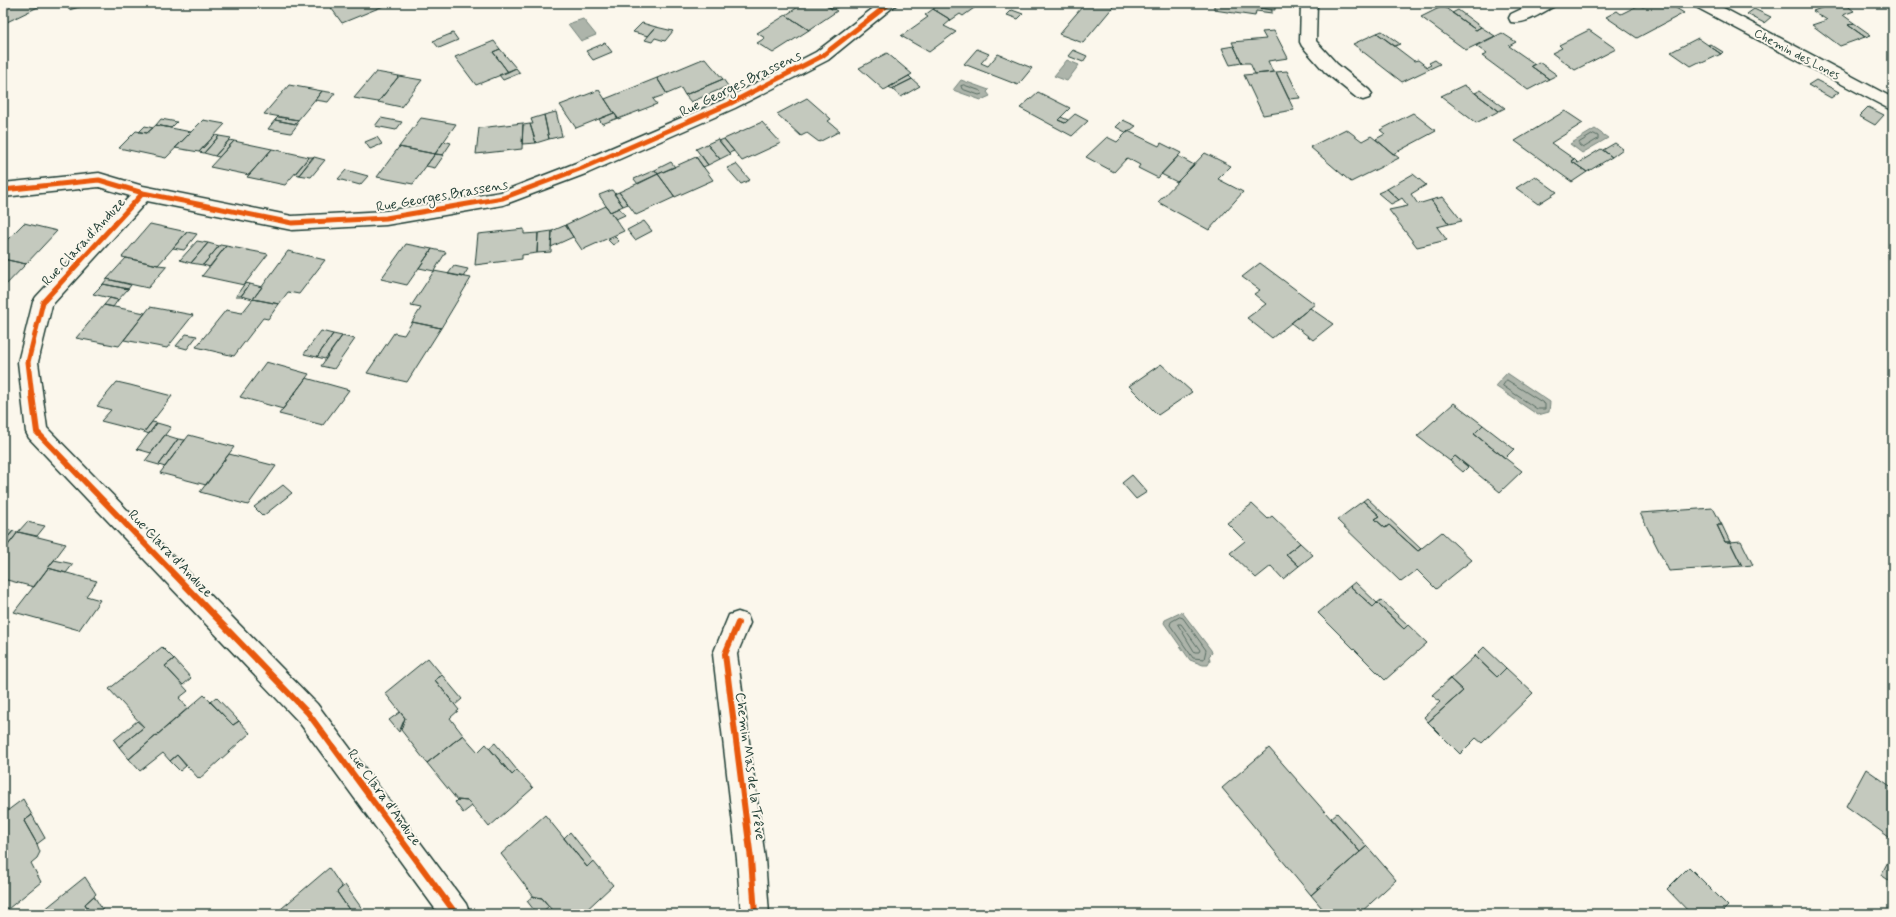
<svg xmlns="http://www.w3.org/2000/svg" width="1896" height="917" font-family="Mynerve,sans-serif">
<rect width="100%" height="100%" fill="#fbf7ec"/>
<filter id="ink" filterUnits="userSpaceOnUse"><feTurbulence type="fractalNoise" baseFrequency=".025" numOctaves="2"/><feDisplacementMap in="SourceGraphic" scale="8" xChannelSelector="R" yChannelSelector="G"/><feConvolveMatrix kernelMatrix="1 2 1 2 8 2 1 2 1" color-interpolation-filters="sRGB"/></filter>
<g filter="url(#ink)">
<path fill="#adb4aa" stroke="#74847b" d="M583,19L596,35L581,41L568,24Z
M1067,60L1079,65L1067,81L1054,76Z
M961,80L989,90L987,92L990,96L981,100L953,90Z
M1595,129L1608,138L1582,153L1570,144Z
M1507,373L1550,402L1549,412L1538,415L1495,386Z
M1182,612L1211,650L1212,653L1209,656L1210,661L1208,665H1203L1190,660L1164,623L1165,620Z"/>
<g fill="none" stroke-linecap="round" stroke-linejoin="round">
<path stroke="#586d63" stroke-width="1" d="M964,85L981,91L982,94L979,95L962,89L961,86Z
M1594,134L1598,136V139L1583,148L1579,145V143Z
M1507,380L1545,404V409H1537L1503,386Z
M1180,617L1183,618L1206,650L1204,659L1193,658L1170,625L1171,622Z
M1178,624H1181L1200,650L1199,652H1195Z"/>
</g>
<path fill="#c4c9be" stroke="#1f3d34" d="M3,3H37L40,6L5,23L3,22Z
M68,3H85L86,5L69,10Z
M335,3H385L386,5L342,23L329,5Z
M804,3H823L837,11L809,30L786,15Z
M823,3H840L842,4L833,10Z
M939,3H981L963,16L960,14L951,20L933,9L940,4Z
M1079,3H1110L1113,7L1083,43L1059,34L1082,7Z
M1214,3H1228L1272,10V13L1256,11L1255,16L1214,10Z
M1228,3H1275V10L1228,4Z
M1651,3H1668L1684,13L1637,38L1606,17L1617,11L1621,14L1639,5L1643,7Z
M1835,3H1844L1854,11L1843,15L1854,23L1848,25L1865,37L1840,46L1812,25L1827,20L1813,11Z
M1443,6L1476,30L1481,27L1495,36L1466,50L1421,17Z
M933,9L951,20L944,26L956,32L929,52L901,36L928,17L925,15Z
M1754,9L1771,17L1764,23L1747,14Z
M1012,10L1023,14L1018,19L1007,15Z
M1458,10L1481,27L1476,30L1452,13Z
M786,15L809,30L773,53L757,43L765,38L757,33Z
M642,23L656,27L648,36L633,32Z
M1854,23L1871,35L1865,37L1848,25Z
M656,27L673,31L665,41L655,38L652,42L645,40Z
M1589,30L1616,49L1575,70L1552,53L1562,48L1559,45Z
M1274,31L1288,58L1268,61L1273,72L1255,74L1250,63H1242L1232,42L1266,39L1262,32Z
M1382,31L1400,44L1395,46L1377,33Z
M453,33L458,40L439,48L433,41Z
M1377,33L1414,61L1418,60L1427,67L1431,65L1429,63L1435,60L1440,64L1402,82L1353,44Z
M1502,33L1516,42L1509,46L1535,64L1531,66L1549,79L1528,90L1482,56L1487,54L1476,46Z
M1698,38L1721,54L1702,63L1699,62L1691,66L1671,52Z
M494,41L500,49L493,52L508,72L476,85L455,57Z
M605,43L612,52L593,60L586,51Z
M1710,44L1723,52L1721,54L1708,45Z
M1234,46L1242,63L1230,65L1222,48Z
M500,49L516,68L508,72L493,52Z
M977,49L989,54L981,63L988,66L998,54L1032,68L1018,85L964,64Z
M1073,50L1087,56L1083,62L1068,56Z
M887,53L912,74L884,90L859,68Z
M705,58L723,79L685,95L681,88L667,94L657,78Z
M1539,62L1557,75L1549,79L1531,66Z
M516,68L520,73L503,80L499,75Z
M1287,71L1300,98L1289,99L1276,72Z
M376,72L399,76L378,102L354,98Z
M1276,72L1294,110L1263,115L1244,75Z
M399,76L422,80L401,107L378,102Z
M909,76L912,79L892,89L889,87Z
M657,78L667,94L653,99L657,104L618,119L605,99Z
M723,79L728,86L691,102L685,95Z
M912,79L920,86L901,97L892,89Z
M1816,80L1839,92L1831,98L1808,85Z
M289,85L322,91L298,120L264,114Z
M1464,85L1475,93L1499,111L1476,123L1441,96Z
M599,90L614,113L576,128L560,105Z
M1481,90L1505,108L1499,111L1475,93Z
M322,91L335,93L328,102L315,100Z
M1038,92L1070,108L1058,120L1065,123L1075,114L1088,121L1072,136L1020,108Z
M807,98L831,119L828,121L840,131L819,142L807,133L801,136L777,114Z
M1868,107L1884,115L1875,125L1859,116Z
M1565,111L1583,123L1551,143L1574,159L1571,161L1587,172L1572,182L1515,141Z
M556,112L562,136L549,139L544,115Z
M614,113L618,118L602,124L599,119Z
M1413,113L1436,131L1393,154L1376,139L1385,134L1380,130Z
M544,115L549,139L536,143L530,124H533L531,119Z
M278,117L298,120L296,124L275,120Z
M1061,117L1068,120L1065,123L1058,120Z
M381,118L402,122L396,130L375,126Z
M421,118L456,124L435,154L399,147Z
M161,119L177,122L171,128L156,125Z
M203,120L225,124L199,152L175,148Z
M275,120L296,124H298L291,133L268,129Z
M1123,120L1136,126L1127,133L1116,127Z
M762,122L781,143L742,161L724,139Z
M523,123L522,149L476,154L479,128Z
M530,124L536,143L522,144L523,125Z
M156,125L191,132L166,158L119,148L136,131L147,133Z
M145,126L153,128L147,133L139,132Z
M1346,129L1362,141L1371,136L1399,158L1351,182L1310,147Z
M1128,131L1159,146L1161,143L1181,153L1158,178L1138,168L1140,165L1127,158L1114,172L1086,157L1107,137L1117,142Z
M215,135L219,136L204,153L199,152Z
M219,136L231,138L215,156L204,153Z
M377,137L382,144L370,149L365,142Z
M718,139L730,154L720,159L707,144Z
M724,139L734,151L729,153L719,141Z
M229,140L234,141L219,157L215,156Z
M234,141L272,149L249,175L210,167Z
M444,141L451,143L443,155L435,154Z
M1615,143L1623,149L1612,157L1603,150Z
M707,144L720,159L708,165L696,149Z
M399,147L435,154L413,184L377,177Z
M272,149L309,157L285,185L247,177Z
M1601,149L1612,157L1587,172L1571,161L1574,159L1578,163Z
M1205,153L1231,166L1218,179L1243,192L1209,230L1158,202Z
M435,154L444,155L435,168L426,166Z
M701,155L708,165L703,167L696,157Z
M1178,156L1194,165L1177,182L1161,174Z
M309,157H313L299,175L295,174Z
M314,157L325,160L311,177L299,175Z
M696,157L713,180L675,197L658,174Z
M671,162L675,167L658,174L655,170Z
M736,164L750,180L741,184L727,168Z
M346,170L368,176L360,185L338,179Z
M655,170L658,174L638,184L634,179Z
M658,174L675,197L636,215L619,192Z
M1413,174L1426,185L1411,194L1418,204L1431,200L1449,224L1437,227L1447,240L1417,247L1389,210L1408,206L1402,198L1399,200L1387,189Z
M1535,176L1557,192L1538,204L1516,188Z
M1387,189L1399,200L1391,204L1378,193Z
M612,190L623,206L610,212L599,195Z
M619,192L628,204L623,206L614,194Z
M1443,197L1462,221L1449,224L1431,200Z
M606,206L624,231L582,250L565,225Z
M619,208L625,215L616,219L610,212Z
M644,221L652,231L635,240L627,230Z
M24,223L57,231L26,264L3,259V244Z
M150,224L187,232L158,265L122,257Z
M566,225L573,237L551,247L552,231Z
M524,229V234L538,233L537,253L522,255V259L475,265L478,234Z
M552,231L551,252L537,253L538,233Z
M187,232L197,234L184,250L173,248Z
M615,237L619,241L613,245L608,240Z
M197,241L208,243L191,263L180,260Z
M208,243L219,246L203,265L191,263Z
M406,244L432,249L407,285L381,279Z
M220,245L226,246L210,267L203,265Z
M226,246L268,254L244,285L202,276Z
M432,249L446,252L434,271L419,268Z
M288,251L325,260L299,294L288,292L279,304L253,299Z
M126,258L158,265L167,266L148,288L107,279Z
M3,259L26,264L3,288Z
M1260,263L1315,304L1272,338L1247,318L1266,304L1254,294L1260,290L1242,277Z
M454,266L468,269L463,277L448,274Z
M434,271L471,278L441,328L412,322L421,308L411,306Z
M107,279L131,285L128,289L103,284Z
M245,283L250,284L241,296H236Z
M103,284L128,289L118,300L93,294Z
M250,284L262,287L253,299L241,296Z
M110,298L118,300L113,307L104,305Z
M253,299L279,304L268,319L263,318L234,356L196,347L226,310L242,313Z
M104,305L145,313L119,346L76,338Z
M150,307L193,315L167,348L124,340Z
M1310,308L1333,324L1313,340L1291,323Z
M412,322L441,328L407,382L367,373L394,333L404,335Z
M321,331L333,334L317,357L304,354Z
M186,334L197,336L187,349L176,346Z
M333,334L342,336L325,359L317,357Z
M342,336L355,339L334,369L321,366Z
M266,362L309,374L283,409L240,397Z
M1161,364L1192,392L1158,415L1129,386Z
M306,378L349,390L323,425L279,414Z
M117,382L130,385L172,396L144,432L101,421L111,410L97,406Z
M1454,403L1483,425L1474,434L1522,471L1500,492L1455,456L1450,461L1417,436Z
M152,422L157,423L149,434L144,432Z
M157,423L171,427L151,453L137,449Z
M1483,425L1514,449L1505,458L1474,434Z
M165,435L178,439L159,465L145,461Z
M189,435L234,447L206,485L160,473Z
M178,439L185,440L165,467L159,465Z
M229,454L276,466L248,505L200,492Z
M1455,456L1468,467L1463,472L1450,461Z
M1132,475L1147,492L1136,499L1122,483Z
M283,485L292,493L263,516L254,507Z
M1367,498L1421,549L1418,551L1389,525L1385,528L1375,519L1380,516L1363,501Z
M1363,501L1380,516L1375,519L1385,528L1389,525L1418,551L1442,532L1472,560L1436,589L1417,570L1401,582L1337,520Z
M1252,504L1268,519L1272,516L1300,543L1286,554L1299,566L1283,579L1271,566L1256,578L1230,553L1245,541L1227,523Z
M1713,508L1722,525H1717L1725,542H1730L1742,566L1669,571L1640,513Z
M27,522L45,526L37,536L18,532Z
M1717,525H1722L1730,542H1725Z
M3,528L13,531L3,543Z
M13,531L18,532L3,552V543Z
M18,532L66,544L34,587L3,579V552Z
M1741,541L1753,565L1742,566L1730,542Z
M1300,543L1313,555L1299,566L1286,554Z
M54,560L73,564L66,573L48,568Z
M48,568L97,581L86,596L100,600L79,630L14,612Z
M1355,582L1377,603L1373,607L1350,586Z
M1350,586L1373,607L1377,603L1404,629L1408,625L1427,643L1385,680L1318,613Z
M1381,600L1408,625L1404,629L1377,603Z
M162,647L174,659L165,666L188,691L179,698L188,708L129,759L119,747L144,727L109,689Z
M1484,647L1506,668L1497,677L1475,656Z
M1475,656L1497,677L1506,668L1533,693L1482,743L1476,738L1460,754L1428,722L1463,691L1450,679Z
M428,658L442,675L435,680L459,710L450,718L463,735L427,763L401,730L405,718L385,693Z
M174,659L191,678L183,685L165,666Z
M442,675L462,699L455,705L435,680Z
M1450,679L1463,691L1428,722L1424,717L1440,702L1432,695Z
M204,695L233,725L239,721L250,733L199,779L177,755L170,761L163,753L140,771L129,759Z
M216,697L239,721L233,725L210,702Z
M400,712L405,718L399,732L389,720Z
M137,721L144,727L119,747L114,740Z
M463,735L478,752L486,744L512,775L517,770L533,788L489,827L468,801L457,800L427,763Z
M495,743L517,770L512,775L489,748Z
M1269,748L1360,852L1311,895L1222,788Z
M177,755L186,766L180,771L170,761Z
M1866,769L1893,788V840L1846,806Z
M23,799L32,815L24,821L37,844L40,852L37,858L31,863L41,882L3,913V814Z
M457,800L468,801L472,806L463,813L455,802Z
M1337,813L1367,846L1360,852L1331,818Z
M32,815L45,838L37,844L24,821Z
M545,815L587,867L593,861L613,885L582,914H555L542,898L534,897L501,854Z
M570,832L593,861L587,867L564,838Z
M1367,846L1396,880L1359,914H1327L1311,895Z
M1893,852V883L1881,875Z
M1689,867L1728,906L1720,914H1691L1667,889Z
M329,868L342,887L337,892L352,914H275Z
M85,877L96,894L85,904L91,914H39Z
M345,885L363,910L358,914H352L337,892Z
M94,896L105,914H91L85,904Z
M533,896L542,898L549,906L540,914H537L527,901Z"/>
<g fill="none" stroke-linecap="round" stroke-linejoin="round">
<g stroke="#1f3d34" stroke-width="3">
<path id="minor" d="M880,3H898L828,60L735,108L588,173L503,205L386,225L292,230L147,201L52,305L38,362L47,428L317,704L466,904L470,914H439L299,722L29,438L26,432L18,362L33,302L36,297L130,196L99,187L3,197V183L99,173L143,186L292,216L386,211L501,192L576,163L723,100L816,52Z
M1301,3H1317L1316,41L1337,64L1369,90L1372,94L1369,98L1363,100L1357,98L1325,72L1302,46L1300,42Z
M1534,3H1555L1553,7C1541,13 1525,25 1511,22L1509,18L1511,14Z
M1694,3H1714L1893,98V111L1696,7Z
M738,612L747,615L750,623L737,654L765,859L769,914H741L737,859L713,654L729,615Z"/>
</g>
<use href="#minor" fill="#fbf7ec" fill-rule="evenodd"/>
<g stroke="#fbf7ec" stroke-width="7">
<path id="cycleway-far1" d="M3,190L99,180L143,193L292,223L386,218L503,198L582,168L729,104L822,56L890,3
M32,396L28,362L43,302L143,193"/>
</g>
<g stroke="#fbf7ec" stroke-width="9">
<path id="cycleway" d="M32,395L37,432L308,713L456,914
M738,623L725,654L751,859L755,914"/>
</g>
<use href="#cycleway-far1" stroke="#e8590c" stroke-width="5"/>
<use href="#cycleway" stroke="#e8590c" stroke-width="6"/>
</g>
</g>
<g text-anchor="middle" stroke-width="4" stroke-linejoin="round" paint-order="stroke">
<g font-size="12" fill="#1f3d34" stroke="#fbf7ec">
<text transform="translate(1797 54) rotate(28)" y="4">Chemin des Lones</text>
</g>
<g font-size="14" fill="#1f3d34" stroke="#fbf7ec">
<text transform="translate(740 83) rotate(-26)" y="5">Rue Georges Brassens</text>
<text transform="translate(442 195) rotate(-10)" y="5">Rue Georges Brassens</text>
<text transform="translate(83 241) rotate(-47)" y="5">Rue Clara d'Anduze</text>
<text transform="translate(171 553) rotate(46)" y="5">Rue Clara d'Anduze</text>
<text transform="translate(751 766) rotate(82)" y="5">Chemin Mas de la Trêve</text>
<text transform="translate(385 797) rotate(54)" y="5">Rue Clara d'Anduze</text>
</g>
</g>
<rect width="1896" height="917" fill="none" stroke="#fbf7ec" stroke-width="16"/>
<rect x="8" y="8" width="1880" height="901" fill="none" stroke="#1f3d34" stroke-width="1.5" filter="url(#ink)"/>
</svg>
